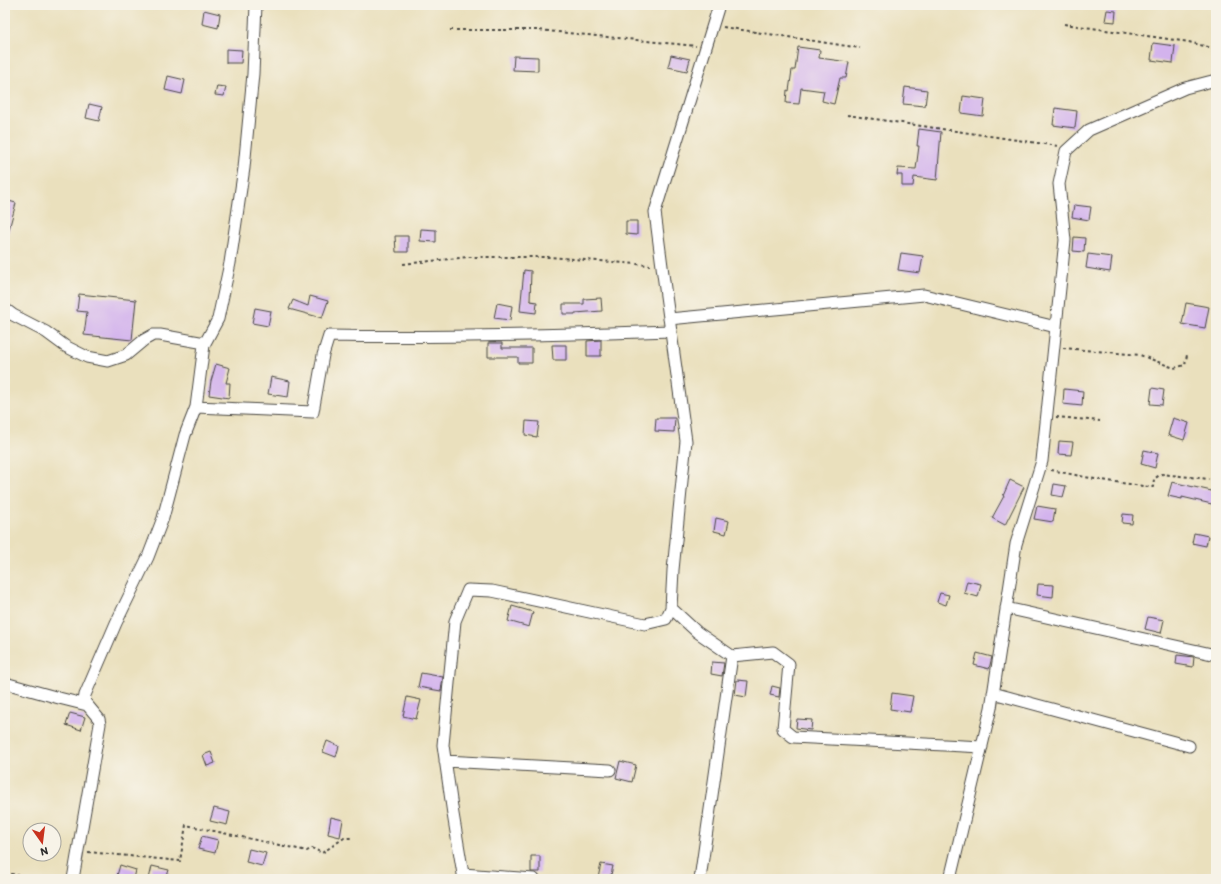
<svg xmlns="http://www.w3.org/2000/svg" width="1221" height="884" font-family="Itim,sans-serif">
<rect width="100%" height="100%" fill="#f7f3e8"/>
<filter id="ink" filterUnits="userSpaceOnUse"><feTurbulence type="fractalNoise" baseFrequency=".025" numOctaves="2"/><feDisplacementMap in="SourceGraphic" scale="8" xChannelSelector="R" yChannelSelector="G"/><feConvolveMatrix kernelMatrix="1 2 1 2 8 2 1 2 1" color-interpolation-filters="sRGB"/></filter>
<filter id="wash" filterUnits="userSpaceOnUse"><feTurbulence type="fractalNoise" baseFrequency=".012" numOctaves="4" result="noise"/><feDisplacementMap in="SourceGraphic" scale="16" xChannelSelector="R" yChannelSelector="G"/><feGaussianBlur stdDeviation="0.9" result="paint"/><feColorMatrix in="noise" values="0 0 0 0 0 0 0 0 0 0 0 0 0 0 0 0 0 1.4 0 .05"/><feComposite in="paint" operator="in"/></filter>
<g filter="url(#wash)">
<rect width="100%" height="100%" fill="#eae0bd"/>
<g id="blocks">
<path fill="#d3b3ed" d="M204,10L220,14L218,28L202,24Z
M1107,10L1116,11L1115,22L1105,21Z
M1153,43L1175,46L1173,63L1151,60Z
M798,47L820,50L819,58L849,62L846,78H840L834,104L822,101L824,91L801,88L799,104L786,103L787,90L789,91L792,70H795Z
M226,49L242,50L241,63H226Z
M671,55L690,59L687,71L668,67Z
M514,56L538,57V71L513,70Z
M168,76L185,80L182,94L165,90Z
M217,86L226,87L224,96L215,95Z
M905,87L927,90L925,106L903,104Z
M963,96L985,99L983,116L961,113Z
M89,104L102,107L99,121L86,118Z
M1055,108L1077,111L1075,128L1053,125Z
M919,129L941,132L937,180L914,177L913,186H902V175H897L898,168L916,169L919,146H917Z
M5,200L16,203L8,233H5Z
M1074,205L1091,207L1089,220L1072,217Z
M626,221H637V235L626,234Z
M421,229L436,230V242L420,241Z
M395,236H408V252H396Z
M1074,237L1085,238L1084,252L1073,251Z
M901,253L923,256L920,273L898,270Z
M1088,254L1112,257L1110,272L1086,268Z
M524,270L531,271L530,301L537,302L536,313L520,311Z
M79,294L136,300L132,340L84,335L87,312L77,311Z
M310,296L328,301L322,318L289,309L293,300L308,306Z
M601,298L602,311L575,313V314H563V304H584V299Z
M497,303L512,306L510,320L494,318Z
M1186,303L1209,307L1205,328L1182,324Z
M255,308L271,311L268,326L252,323Z
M601,340V356H587V341Z
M488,343H502V348H532V363H518V357H488Z
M552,345H566V360H553Z
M216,364L230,368L226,383H230L229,398L209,395L211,381Z
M271,377L290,381L288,397L268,394Z
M1152,388L1164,390L1162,405L1150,404Z
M1064,389L1083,391L1082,406L1063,404Z
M656,418H675L674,432L655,431Z
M1173,418L1189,423L1184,440L1168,435Z
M526,421L539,422L537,437L525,435Z
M1059,441L1073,442L1071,455L1058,454Z
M1144,450L1158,453L1155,468L1141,464Z
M1010,480L1024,487L1005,525L992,518L1004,496H1003Z
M1172,482L1216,492V505L1182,497V499L1168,496Z
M1054,484L1066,486L1063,497L1052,495Z
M1037,506L1055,509L1053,522L1034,519Z
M1123,514L1133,515L1132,524L1122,523Z
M716,518L729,521L726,534L714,531Z
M1194,533L1208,536L1206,546L1192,543Z
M967,581L981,584L978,597L964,593Z
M1038,584L1054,585L1053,597L1037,595Z
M940,593L949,595L946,605L937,602Z
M512,606L533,612L529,627L508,621Z
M1148,617L1164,620L1161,633L1145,629Z
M977,653L992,657L989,669L974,665Z
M1177,655L1194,657L1193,667L1176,664Z
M712,662L724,663L722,676L711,674Z
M421,673L443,677L441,691L418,687Z
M737,680L748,681L746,697L735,695Z
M772,686L780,688L779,697L770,695Z
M892,693L913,696L910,712L890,709Z
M407,697L421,700L416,719L403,716Z
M70,713L85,717L81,730L66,725Z
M797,719L812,720L811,730L796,728Z
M327,741L339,746L336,757L323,752Z
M211,752L215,763L207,766L203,755Z
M620,761L636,765L632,782L616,778Z
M214,808L230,812L227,825L210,821Z
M331,817L343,820L340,837L328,834Z
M202,836L218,840L215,853L198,849Z
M249,849L266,853L262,866L246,862Z
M531,856H540V872H531Z
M601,864L613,866L610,879L598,878Z
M120,865L136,870L134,879H116Z
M152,866L169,870L166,879H149Z"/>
</g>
</g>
<g filter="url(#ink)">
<use href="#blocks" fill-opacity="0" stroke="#484641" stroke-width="1"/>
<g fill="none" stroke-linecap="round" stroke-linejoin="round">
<g stroke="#484641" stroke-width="13">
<path id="street" d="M5,309L13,315L46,332L65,346L87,357L108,361L126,355L144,340L153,335H160L205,343
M669,319L924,295L1056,327
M196,407L313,412L323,355L329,336C443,338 557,335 671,331
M671,608L697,632L732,656L773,652L789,664L783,729L793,737L982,747
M1006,608L1216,655
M5,683L59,698L87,705
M993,693L1189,746
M445,761L610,770
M463,874L534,879
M73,879L100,724L99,719L84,701L85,695L116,623L148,557L163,518L185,435L196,407L204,345L218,319L230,263L244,168L253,74L256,5
M463,879V874L453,814L443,745L455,621L468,590L492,591L645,624L666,619L671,608L673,570L686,441L663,274L655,212L719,5
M700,879L732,656
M950,879L991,708L1016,544L1042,461L1065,240L1059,184L1066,151L1089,130L1185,88L1216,80"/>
</g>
<path stroke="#484641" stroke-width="2" stroke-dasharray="3 3" stroke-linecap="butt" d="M1064,24L1189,42L1216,49
M723,27L860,48
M450,30H538L696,46
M847,115L1058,146
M403,264L468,257H548L650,265
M1063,348L1140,355L1174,368L1185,365L1187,355
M1056,417L1100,421
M1051,470L1095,479L1149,487H1153L1154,479L1161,474L1209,479
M88,852L180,861L186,825L307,851L312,848L322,853L344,838H353
M5,873L41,879"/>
<use href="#street" stroke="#fff" stroke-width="11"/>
</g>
</g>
<rect width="1221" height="884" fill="none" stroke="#f7f3e8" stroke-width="20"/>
<g transform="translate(42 842) rotate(166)"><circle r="19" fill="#f7f3e8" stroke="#a5a39c"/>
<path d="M0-3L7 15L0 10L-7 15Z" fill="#c8321e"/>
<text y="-6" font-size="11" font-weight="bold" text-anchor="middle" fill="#2b2b2b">N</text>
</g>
</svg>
